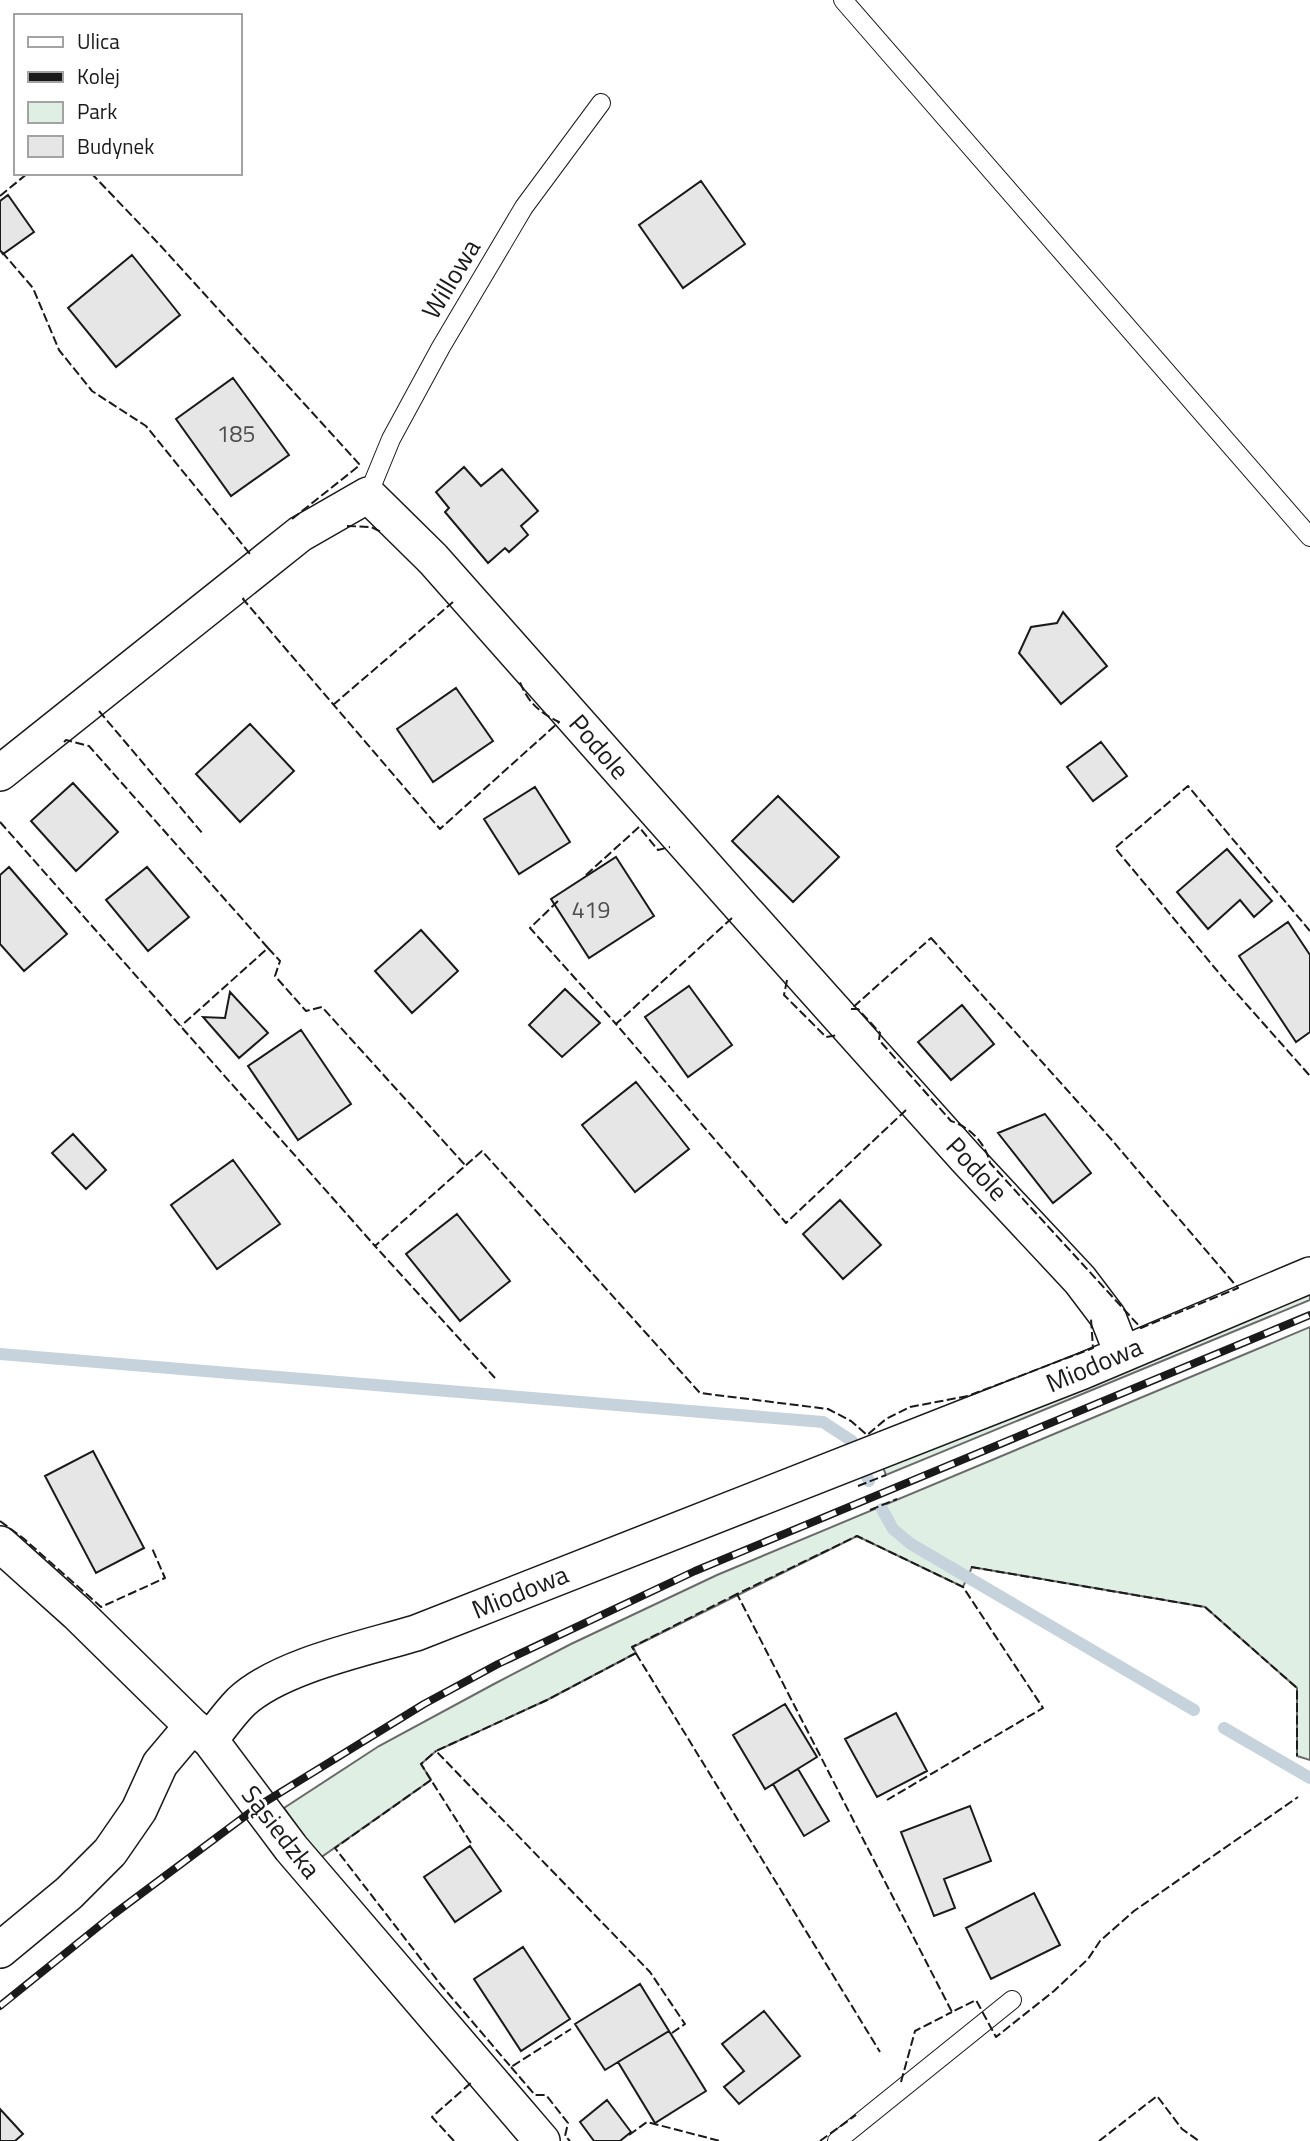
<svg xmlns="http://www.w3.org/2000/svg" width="1310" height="2141" font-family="'Titillium Web',sans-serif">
<rect width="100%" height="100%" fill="#fff"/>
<path fill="#e0efe3" stroke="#6a6a6a" stroke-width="2" d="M1310,1283V1300L886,1475L881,1462Z
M1310,1327V1760L1297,1756V1688L1205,1607L972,1567L963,1587L857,1536L633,1647L636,1653L547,1700L436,1751L421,1764L431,1780L320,1858L284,1808L379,1746L494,1684L571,1644L717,1575Z"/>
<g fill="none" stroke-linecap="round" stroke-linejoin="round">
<path stroke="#c6d2dc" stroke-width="12" d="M0,1354L823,1422L852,1441
M864,1471L869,1481
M882,1509L893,1529L911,1544L1194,1710
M1224,1728L1310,1778"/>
</g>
<path fill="#e6e6e6" stroke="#1a1a1a" stroke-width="2" d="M701,181L745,244L683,288L639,225Z
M8,195L34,232L3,254L0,250V201Z
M132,255L180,315L116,367L68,308Z
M233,378L289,455L231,496L176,419Z
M464,467L481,486L502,469L538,511L521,526L528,535L509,552L505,548L488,563L445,512L449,508L436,492Z
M1063,612L1107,666L1061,704L1019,653L1031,627L1057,623Z
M456,688L493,741L433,782L397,729Z
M250,724L294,771L240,822L196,774Z
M1101,742L1127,776L1093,801L1067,767Z
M73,783L118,832L76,871L31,821Z
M535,787L570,842L519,874L484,819Z
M778,796L839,857L793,902L732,841Z
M1227,849L1272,901L1254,917L1240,900L1208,929L1177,892Z
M616,857L654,916L589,958L551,899Z
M9,867L67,934L24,971L0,944V875Z
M147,867L189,917L148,951L106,900Z
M1288,922L1310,955V1032L1296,1042L1239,956Z
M421,930L458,971L412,1013L375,971Z
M689,986L732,1045L688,1077L645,1017Z
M565,989L600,1023L562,1057L529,1025Z
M230,992L268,1033L239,1058L203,1017L225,1018Z
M962,1005L994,1044L951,1080L918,1042Z
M301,1030L351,1104L298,1140L248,1066Z
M636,1082L689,1149L635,1192L582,1125Z
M1045,1114L1091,1173L1053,1203L998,1133Z
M73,1134L106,1170L86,1189L52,1153Z
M233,1160L280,1224L217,1269L171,1205Z
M840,1200L881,1245L843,1279L803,1234Z
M457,1214L510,1281L460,1321L406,1254Z
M93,1451L144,1548L96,1573L45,1476Z
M785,1704L817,1757L765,1789L733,1735Z
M896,1713L927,1771L877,1797L845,1739Z
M798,1769L829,1821L804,1836L773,1784Z
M970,1806L991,1861L944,1879L955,1908L934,1916L901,1832Z
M470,1846L501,1891L455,1922L424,1877Z
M1034,1893L1060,1945L991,1979L966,1928Z
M523,1947L570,2019L521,2051L474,1979Z
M640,1984L669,2031L605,2070L575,2024Z
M764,2011L800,2056L739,2104L724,2087L744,2071L722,2044Z
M669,2031L706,2091L655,2123L618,2062Z
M607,2100L631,2132L620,2141H594L580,2122Z
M0,2109L23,2134L15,2141H0Z"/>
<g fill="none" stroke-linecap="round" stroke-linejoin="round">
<g stroke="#1a1a1a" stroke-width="20">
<path id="service" d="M843,0L1310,537
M368,495L391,439L441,347L524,207L601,103
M837,2141L1012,2000"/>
</g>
<g stroke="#1a1a1a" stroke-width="38">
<path id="minor" d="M0,773L300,534L368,495L433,559L744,910L966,1158L1080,1280L1108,1317L1122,1353
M0,1544L77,1613L192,1726L210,1740L291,1848L542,2141
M210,1740C220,1727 230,1713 241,1702C279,1666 366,1648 416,1633L1083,1371L1310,1275
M0,1950L69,1893L110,1852L139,1810L160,1764L192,1726"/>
</g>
<use href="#service" stroke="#fff" stroke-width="18"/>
<use href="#minor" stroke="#fff" stroke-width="35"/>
<g stroke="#1a1a1a" stroke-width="8">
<path id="rail" d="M0,2006L114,1914L260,1805L424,1704L498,1664L695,1571L1310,1315"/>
</g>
<use href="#rail" stroke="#fff" stroke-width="5" stroke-dasharray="16" stroke-linecap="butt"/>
<path stroke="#1a1a1a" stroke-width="2" stroke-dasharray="9 3.5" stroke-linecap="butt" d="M91,173L158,243L360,465L292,519
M0,196L28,173
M2,252L33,288L59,350L92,391L146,426L250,554L252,553
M347,526L371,527L383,533
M244,598L243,599L440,829L559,722C537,711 528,702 519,680
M333,705L453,602
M99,711L203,834
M64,742L66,740L89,746L268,948L181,1026
M0,822L375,1246
M586,875L639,827L658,850L670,847
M558,901L530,928L616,1024
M732,918L616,1024L786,1223L906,1110
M1310,931L1188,786L1115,848L1224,979L1310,1076
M931,938L1111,1139L1238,1288L1141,1328L990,1163C986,1144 970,1127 951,1121L879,1040L880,1033L858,1009H851Z
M268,948L280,961L275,976L306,1011L322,1007L465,1165
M787,980L784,995L826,1037L838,1035
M495,1378L375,1246L482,1151L700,1393L828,1409L851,1421L867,1435L886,1419L910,1407L968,1396L1093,1348L1091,1319
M858,1486L886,1475
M870,1510L897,1499
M0,1521L23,1538L101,1607L165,1578L152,1548
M971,1567L1205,1607L1297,1688V1756
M737,1594L632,1647L880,2052
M636,1653L547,1700L436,1751L650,1972L685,2024L669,2035
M431,1780L421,1764L436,1751
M887,1800L1043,1708L963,1587L857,1536L737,1594L952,2012L976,2000L996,2037L1054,1991L1088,1959L1100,1941L1134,1911L1298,1797
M471,1843L431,1780L335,1848L441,1985L511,2067L571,2029
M511,2067L535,2095H546L568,2123L565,2136L570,2141
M901,2082L915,2031L952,2012
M629,2135L647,2122L720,2141
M454,2141L432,2117L472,2082L473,2083
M820,2141L856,2115
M1099,2141L1157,2096L1182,2129L1199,2141"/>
</g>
<g text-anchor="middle" stroke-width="5" stroke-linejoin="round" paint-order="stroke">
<g font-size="23" fill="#4d4d4d">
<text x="236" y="442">185</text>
<text x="591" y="918">419</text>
</g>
<g font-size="26" fill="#1a1a1a" stroke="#fff">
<text transform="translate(451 279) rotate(-59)" y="9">Willowa</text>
<text transform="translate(599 747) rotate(49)" y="9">Podole</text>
<text transform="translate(977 1169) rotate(47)" y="9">Podole</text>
<text transform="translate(1094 1365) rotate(-23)" y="9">Miodowa</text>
<text transform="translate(520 1592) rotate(-22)" y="9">Miodowa</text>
<text transform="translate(281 1832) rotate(52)" y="9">Sąsiedzka</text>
</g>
</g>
<rect x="14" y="14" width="228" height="161" fill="#ffffff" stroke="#a3a3a3" stroke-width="2"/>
<rect x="28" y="37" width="35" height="10" fill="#ffffff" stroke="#a3a3a3" stroke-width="2"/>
<text x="77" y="49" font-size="21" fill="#1a1a1a">Ulica</text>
<rect x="28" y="72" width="35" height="10" fill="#1a1a1a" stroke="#a3a3a3" stroke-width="2"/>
<text x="77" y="84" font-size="21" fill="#1a1a1a">Kolej</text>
<rect x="28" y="102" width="35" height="21" fill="#e0efe3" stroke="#a3a3a3" stroke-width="2"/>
<text x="77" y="119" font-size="21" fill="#1a1a1a">Park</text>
<rect x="28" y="136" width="35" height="21" fill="#e6e6e6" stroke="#a3a3a3" stroke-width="2"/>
<text x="77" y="154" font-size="21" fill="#1a1a1a">Budynek</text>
</svg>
